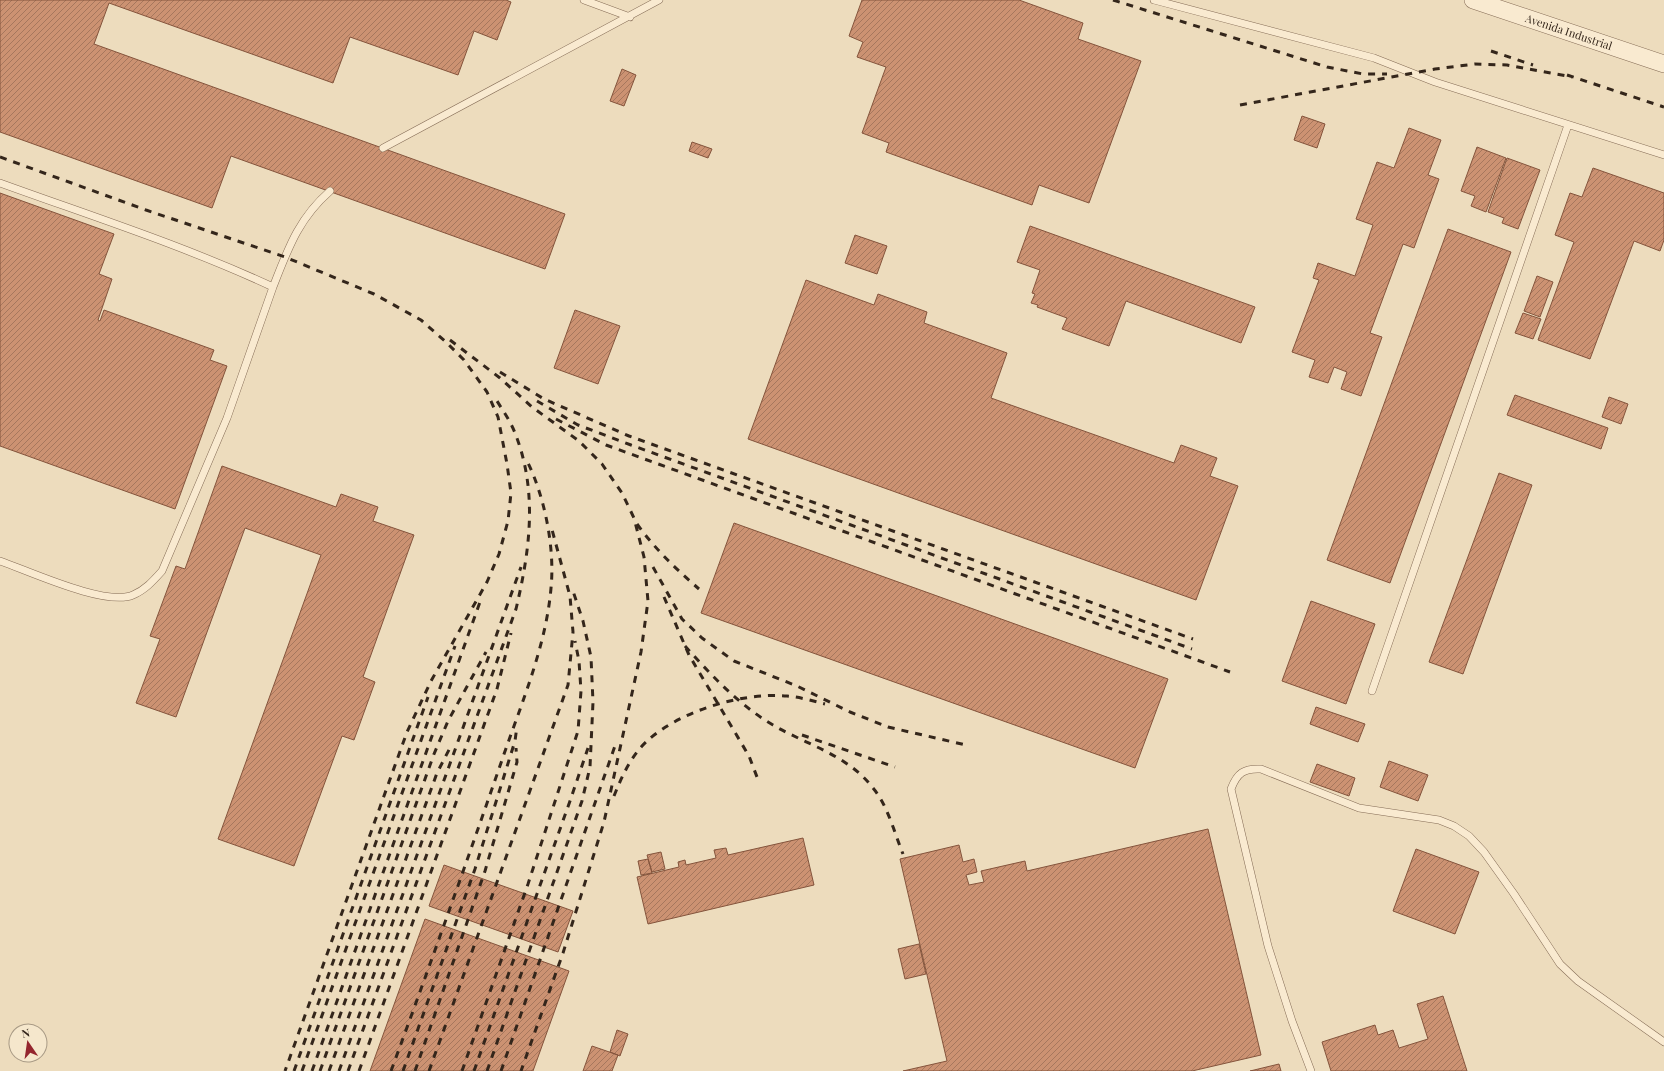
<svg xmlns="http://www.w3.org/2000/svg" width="1664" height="1071" font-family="'Playfair Display',serif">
<defs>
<pattern id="building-hatch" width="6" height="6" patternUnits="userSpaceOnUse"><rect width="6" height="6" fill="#cc9272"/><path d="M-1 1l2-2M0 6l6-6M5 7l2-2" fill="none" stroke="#a6775d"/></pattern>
</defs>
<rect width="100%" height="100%" fill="#eddcbd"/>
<path fill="url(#building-hatch)" stroke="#84543c" d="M0,0H506L511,2L497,40L474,31L458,75L350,37L333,83L109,3L94,44L565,214L545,269L231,156L212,208L0,132Z
M862,0H1019L1083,23L1078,39L1141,61L1089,203L1039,185L1032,205L886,152L889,143L862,133L886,67L857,57L863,42L849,36Z
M622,69L636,75L624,106L610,101Z
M1302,116L1325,124L1317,148L1294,140Z
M1409,128L1441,140L1428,175L1439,179L1414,248L1403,244L1370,333L1382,337L1361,396L1341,389L1347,372L1334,367L1328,383L1309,377L1315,360L1292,352L1319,280L1313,278L1318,263L1355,276L1373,225L1356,219L1377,162L1394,168Z
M692,142L712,149L708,158L689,151Z
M1477,147L1506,158L1486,212L1471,206L1475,196L1461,191Z
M1507,158L1540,170L1518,229L1502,223L1504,218L1488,212Z
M1593,168L1664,193V240L1660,251L1634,241L1590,359L1538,340L1574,242L1555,235L1570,193L1582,197Z
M0,193L114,234L99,274L112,279L98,320L100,321L104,310L214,350L210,360L227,366L175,509L0,446Z
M1030,226L1255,307L1241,343L1126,301L1109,346L1062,329L1067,318L1037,307L1038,305L1031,303L1035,294L1032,293L1040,270L1017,262Z
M1448,229L1511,252L1390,583L1327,560Z
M855,235L887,246L877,274L845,263Z
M1537,276L1553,282L1540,317L1524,311Z
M806,280L874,305L878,294L927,312L924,323L1007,353L991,398L1174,463L1181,445L1217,458L1210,476L1238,486L1196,600L748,439Z
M575,310L620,326L598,384L554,368Z
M1523,313L1541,319L1533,339L1515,333Z
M1515,395L1608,428L1601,449L1507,415Z
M1609,397L1628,404L1621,424L1602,417Z
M222,466L336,507L341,494L378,507L373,521L414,535L363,677L375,682L354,740L342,736L294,866L218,839L321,555L245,528L176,717L136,703L160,639L150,636L176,566L185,569Z
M1499,473L1532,485L1463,674L1429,662Z
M734,523L1168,679L1135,768L701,613Z
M1311,601L1375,624L1346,704L1282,681Z
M1316,707L1365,724L1358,742L1310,724Z
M1389,761L1428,775L1418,801L1380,787Z
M1317,764L1355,778L1349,796L1310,782Z
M1208,829L1261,1055L1192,1071H903L947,1061L900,859L959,845L963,862L974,859L977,872L966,875L969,885L984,882L981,871L1025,861L1027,871Z
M803,838L814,885L648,924L637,877L679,867L678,862L685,860L686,865L716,858L714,850L726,848L728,855Z
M1416,849L1479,872L1455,934L1393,911Z
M661,852L665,869L652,872L647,855Z
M648,859L652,873L641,875L638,861Z
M444,865L573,911L558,952L429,906Z
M425,919L569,971L533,1071H370Z
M919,944L926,974L905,979L898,949Z
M1443,996L1467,1071H1331L1322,1042L1375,1025L1378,1035L1393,1030L1399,1048L1428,1039L1417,1004Z
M617,1030L628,1034L620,1056L610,1052Z
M592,1046L618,1055L612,1071H583Z
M1279,1064L1281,1071H1250Z"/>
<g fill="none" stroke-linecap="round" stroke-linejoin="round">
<g stroke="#856c56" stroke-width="8">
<path id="service" d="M584,0L630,17
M1154,0L1374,58L1435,82L1664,155
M383,148L659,0
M0,183C91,216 185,246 273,287C288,249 298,219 330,191
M0,561C29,571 106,607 133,595C145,590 153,581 162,571L227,418L273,287
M1372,691L1568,125
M1311,1071L1292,1021L1268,946L1231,789C1237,773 1244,768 1261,769L1359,808L1439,820L1454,826L1469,836L1484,852L1514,894L1560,964L1578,981L1664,1042"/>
</g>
<g stroke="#856c56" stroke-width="18">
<g id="tertiary">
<path id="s1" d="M1473,0L1664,64"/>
</g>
</g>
<use href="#service" stroke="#f9ead0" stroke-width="7"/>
<use href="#tertiary" stroke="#f9ead0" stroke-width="17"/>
<path stroke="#34261b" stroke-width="3" stroke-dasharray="7 7" stroke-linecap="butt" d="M1113,0L1327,67L1363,74H1387
M1491,51L1533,65
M1567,75L1664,107
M1240,105L1435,69L1475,64L1507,65L1572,77
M0,157L146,210L285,257L374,294L421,320L446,342L464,360L487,392L498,417L507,464L511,493L508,521L499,554L487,582L431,681L407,732L285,1071
M450,340L500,378L532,407L579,441L602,464L622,493L634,518L644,557L648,601L641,652L604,822L563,953L521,1071
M500,372L544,399L629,436L1193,639
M537,401L578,425L631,445L1192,649
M556,419L606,445L1230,672
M637,524C655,549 676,569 699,589
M653,567L682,619L702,638L734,661L797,686L850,712L888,727L966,745
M664,597L689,655L749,756L757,777
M685,646C711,675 739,705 773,725C807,745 848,755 873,788C888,806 894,832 903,854
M802,735L895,767
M614,796C622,776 631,756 647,741C680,711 742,692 787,696C800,697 813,701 825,704
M294,1071L428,697
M302,1071L455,646
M312,1071L480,602
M320,1071L434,754L448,721L486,652
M329,1071L437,773L452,744
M339,1071L521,567
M348,1071L516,609C530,550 538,491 515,433C510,420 501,408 494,396
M359,1071L497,689L511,633
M391,1071C429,968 466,864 502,760C521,704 546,647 551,588C555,549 545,498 528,463
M403,1071L475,869L515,741L517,726
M415,1071L485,871L517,762L516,748
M429,1071L568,685L573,632L570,596L551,526
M462,1071L528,884L578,731L581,691L579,661L575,641
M474,1071L570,801L588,748
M487,1071L582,801L590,767L593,702L591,657L583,621L573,591
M501,1071L616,743"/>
</g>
<g text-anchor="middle" stroke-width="3" stroke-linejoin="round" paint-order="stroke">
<g font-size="11" fill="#34261b" stroke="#f5e7cc">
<text dy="4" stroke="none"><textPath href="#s1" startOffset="101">Avenida Industrial</textPath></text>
</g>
</g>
<g transform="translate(28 1043) rotate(347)"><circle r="19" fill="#f5e7cc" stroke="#a89a85"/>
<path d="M0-3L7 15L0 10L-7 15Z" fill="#94262e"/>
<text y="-6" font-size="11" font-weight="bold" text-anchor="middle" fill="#34261b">N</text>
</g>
</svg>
